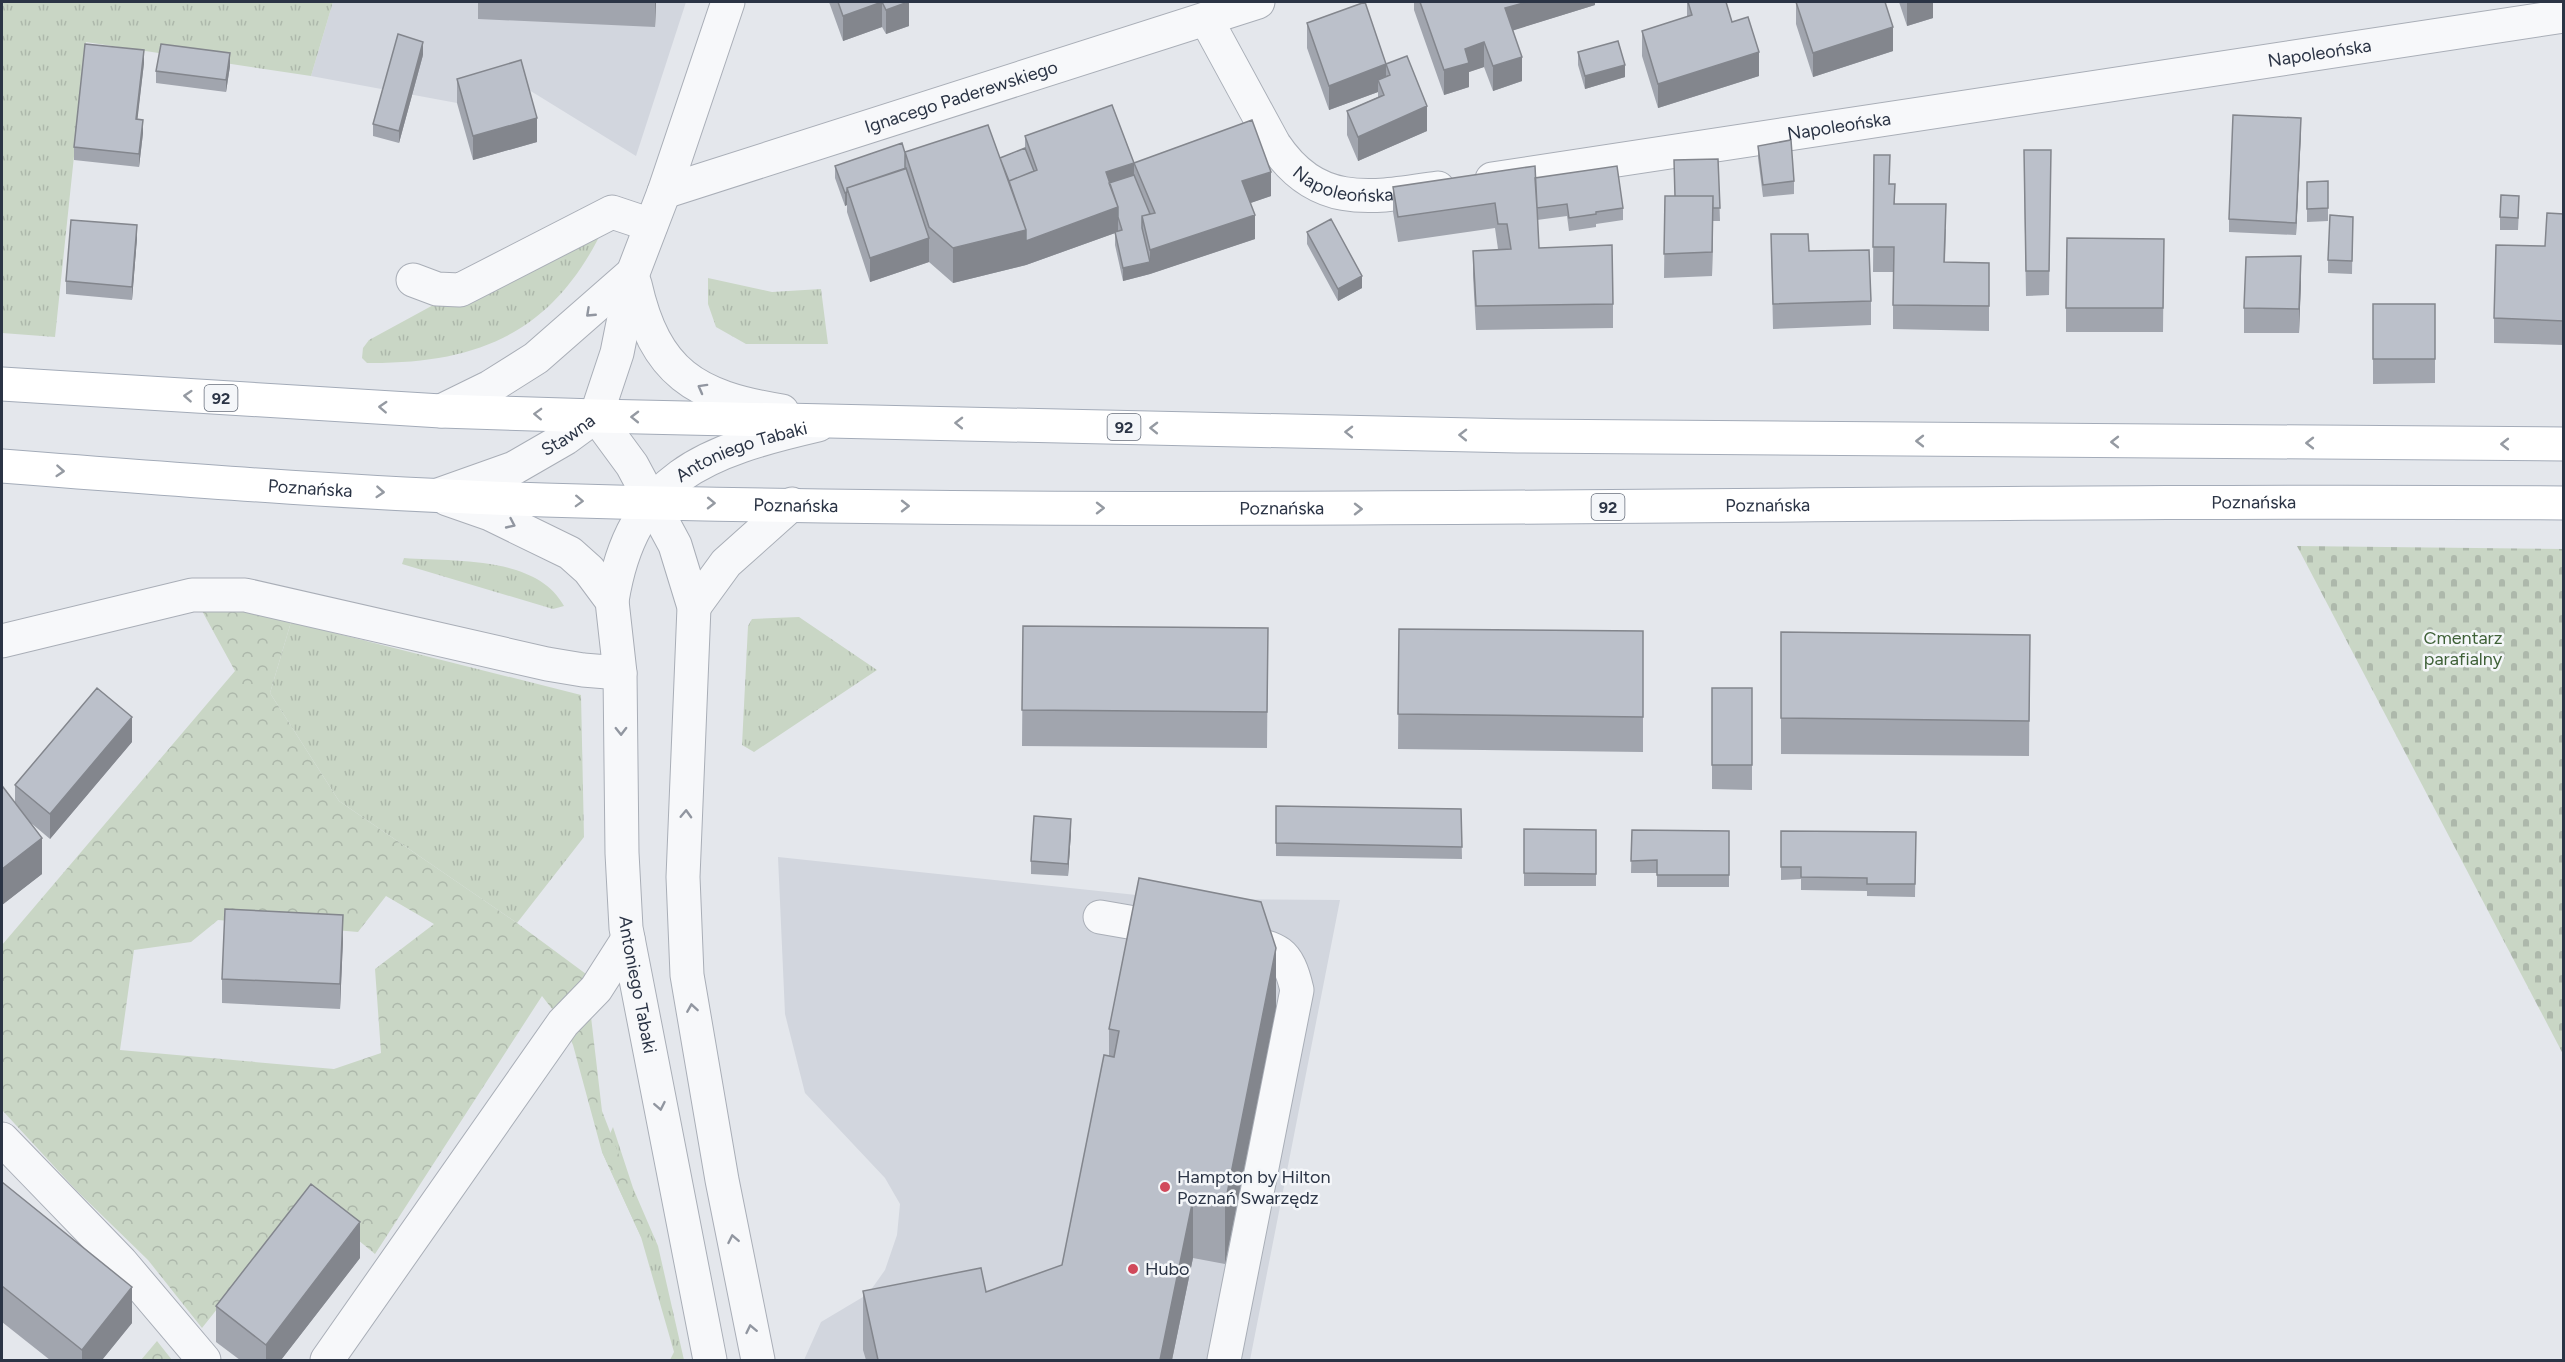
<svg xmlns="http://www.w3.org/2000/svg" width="2565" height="1362" font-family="Figtree,sans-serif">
<defs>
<pattern id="grass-tufts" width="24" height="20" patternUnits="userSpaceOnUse" patternTransform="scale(1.5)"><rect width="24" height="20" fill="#c9d6c5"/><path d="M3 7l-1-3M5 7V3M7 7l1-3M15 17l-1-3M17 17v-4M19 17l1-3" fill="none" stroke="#adb8ab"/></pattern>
<pattern id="forest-crowns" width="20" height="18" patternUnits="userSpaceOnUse" patternTransform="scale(1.5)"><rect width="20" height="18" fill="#c9d6c5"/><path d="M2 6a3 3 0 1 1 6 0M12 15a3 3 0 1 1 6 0" fill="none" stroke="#adb8ab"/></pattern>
<pattern id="cemetery-stones" width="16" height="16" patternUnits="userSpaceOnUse" patternTransform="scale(1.5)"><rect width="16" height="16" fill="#c9d6c5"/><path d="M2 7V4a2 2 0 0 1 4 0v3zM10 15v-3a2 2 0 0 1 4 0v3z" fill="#adb8ab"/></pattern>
</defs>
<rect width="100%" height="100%" fill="#e4e7ec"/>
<path fill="#d2d6de" d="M333,2H686L636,156L521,85L457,103L311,76Z
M778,857L1174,899L1340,900L1250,1360H804L821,1322L868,1294L885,1270L897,1235L900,1204L885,1178L805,1093L785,1014Z"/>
<path fill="url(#grass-tufts)" d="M2,2H333L311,76L86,42L55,337L2,333Z
M604,227C554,332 480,364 367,363L362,358L363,348L369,340L437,303Z
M708,278L772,292L821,289L828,344H746L716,327L708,304Z
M404,558C454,562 536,555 564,606L553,609L402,564Z
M799,617L877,670L754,752L742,745L748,626L752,619Z
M291,622L581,695L584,837L517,923L339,801L270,693Z
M613,1127L633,1188L658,1246L684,1360H670L674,1352L641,1237L602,1152Z"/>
<path fill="url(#forest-crowns)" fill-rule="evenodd" d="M201,609L248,610L291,622L270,693L339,801L517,923L586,974L602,1111L656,1251L641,1237L602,1152L573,1045L563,1023L542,996L375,1254L306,1197L202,1328L148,1260L76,1190L2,1110V945L235,671ZM386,896L434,924L375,969L381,1053L334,1069L120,1050L134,950L191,942L218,920L358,932Z
M157,1341L172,1360H141Z"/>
<path fill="url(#cemetery-stones)" d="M2297,546L2563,549V1054Z"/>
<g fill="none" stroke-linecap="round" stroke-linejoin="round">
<g stroke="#a9aeb7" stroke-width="35">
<g id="minor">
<path id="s1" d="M1206,19L1274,144C1317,209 1371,198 1438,188"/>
<path id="s2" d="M1492,179L2564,16"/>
<path id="s3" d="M664,192L1258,2"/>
<path d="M413,280L437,289L460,290L612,212L651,225"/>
<path d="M635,284C655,373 695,397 782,411"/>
<path d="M441,411L490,387L536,358L633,273"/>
<path d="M596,416L632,465L675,545L694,607L683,877L687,975L722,1180L758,1360"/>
<path id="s4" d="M438,495L514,468L566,438L596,416L617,353L633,273L664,192L728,2"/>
<path id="s5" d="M447,499L490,514L570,553L589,570L612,601L620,673L622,853L626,928L710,1360"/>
<path id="s6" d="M612,601C632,476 706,451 818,425"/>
<path d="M694,607L726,563L792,504"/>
<path d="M2,641L192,595H245L547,664L583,670L620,673"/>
<path d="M1100,917L1175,930"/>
<path d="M2,1139L121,1262L204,1360"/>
<path d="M327,1360L563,1023L596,989L628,939"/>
<path d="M1224,1360L1297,990C1287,947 1276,948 1235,941"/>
</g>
</g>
<g stroke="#a3abb8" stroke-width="35">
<g id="major">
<path d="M2,384L441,411L596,416L1518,436L2564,444"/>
<path id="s7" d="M2,466C194,481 387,496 580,501C1241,519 1902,498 2564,503"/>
</g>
</g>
<use href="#minor" stroke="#f7f8fa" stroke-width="33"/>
<use href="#major" stroke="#fff" stroke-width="33"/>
</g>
<path fill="#a1a5ae" d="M478,2H656L655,27L478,19Z
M829,2H909V26L886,34L882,27L843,41Z
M1414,2H1595V5L1513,30L1522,81L1493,91L1484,67L1469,72V87L1444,95L1414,10Z
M1687,2H1726L1732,22L1759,76L1658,108L1642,56V31L1687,17Z
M1796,2H1885L1893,51L1813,77L1796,24Z
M1899,2H1933V18L1907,26Z
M1307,23L1386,77V64L1427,131L1358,161L1347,135V111L1378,97V92L1329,110L1307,48Z
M1578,52L1625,77L1585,89L1578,65Z
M423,55L399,143L373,136V124Z
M144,63L137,120L143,133L139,167L74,160V147Z
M230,66L226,92L156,83V71Z
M457,79L537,142L473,160L457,103Z
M2301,131L2296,235L2229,232V219Z
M1025,136L1134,163L1271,196L1250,203L1255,239L1150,274L1123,281L1115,245V233L1026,265L953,283L929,262L870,282L847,212V205L845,206L835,178V166L905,153L1000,158L1025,148Z
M1758,146L1794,181V194L1763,197L1758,158Z
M2051,150L2049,295L2026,296L2024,174Z
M1874,155L1889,184L1895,204L1946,229L1945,262L1989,263V331L1893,329V272H1873Z
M1718,159L1720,221H1713L1712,276L1664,278L1665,196H1675Z
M1535,178L1623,208V220L1596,224V227L1569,231L1567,216L1537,220L1539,248L1613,304V328L1476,330L1473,276V251L1507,250L1498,249L1495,228L1398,242L1393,212V187Z
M2328,181V221L2307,222V182Z
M2519,209L2518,230H2500V217Z
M2564,214V345L2494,343V318L2545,246Z
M2353,217L2352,274L2328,273V260Z
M1307,232L1362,288L1338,301L1307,244Z
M1771,234L1809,251L1871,301V325L1773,329Z
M137,238L132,300L66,294V281Z
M2164,239L2163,332H2066V308Z
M2301,281L2299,333H2244V308Z
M2373,304H2435V383L2373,384Z
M1023,626L1268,628L1267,748L1022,746Z
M1399,629L1643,631V752L1398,749Z
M1781,632L2030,635L2029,756L1781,754Z
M1712,688H1752V790L1712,789Z
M132,742L50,839L31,823L42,874L2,905V788L15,802V785Z
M1276,806L1461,809L1462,859L1276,856Z
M1524,829L1596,830V886H1524Z
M1632,830L1729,831V887H1657V873H1631Z
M1781,831L1916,832L1915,897L1867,896V891L1801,890V879L1781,880Z
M1071,832L1068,876L1031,874V861Z
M343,939L340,1009L222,1003V979Z
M1276,1007L1225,1264L1193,1258L1172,1360H866L863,1350V1291L986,1292L1062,1265L1109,1056V1029Z
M2,1182L132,1323L102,1360H50L2,1322Z
M360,1258L281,1360H240L216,1342V1306Z"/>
<path fill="#83868d" d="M655,2H656L655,27Z
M882,2V27L843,41V16Z
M909,2V26L886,34V10Z
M1527,2H1595V5L1505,33V8Z
M1907,2H1933V18L1907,26Z
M1893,27V51L1813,77V53Z
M423,42V55L399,143V131Z
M1484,42V67L1469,72V87L1444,95V70L1465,49Z
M144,50V63L136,132V119Z
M1759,52V76L1658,108V84Z
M230,53V66L226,92V80Z
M1522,57V81L1493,91V66Z
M1386,64V89L1378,80V92L1329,110V86Z
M1625,65V77L1585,89V76Z
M1427,106V131L1358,161V137Z
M537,118V142L473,160V136Z
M2301,118V131L2296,235V223Z
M143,120V133L139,167V154Z
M1134,163V187L1110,195L1106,172Z
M1271,172V196L1242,206V181Z
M847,192V205L845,206V193Z
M1713,196V221L1712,276V252Z
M1118,207V232L1026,265V241Z
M1255,215V239L1150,274L1123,281V268L1150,262V250Z
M137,225V238L132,300V287Z
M1026,230V265L953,283V248Z
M929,238V262L870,282V258Z
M2301,256V281L2299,333V309Z
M1362,276V288L1338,301V289Z
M132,717V742L50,839V814Z
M1071,819V832L1068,876V864Z
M42,838V874L2,905V869Z
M343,915V939L340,1009V984Z
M1276,948V1007L1225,1264V1204Z
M1193,1199V1258L1172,1360H1160Z
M360,1222V1258L281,1360H266V1345Z
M132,1287V1323L102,1360H82V1350Z"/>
<path fill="#bbc0ca" stroke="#83868d" stroke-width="1.5" d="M838,2H908L886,10L882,2L843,16Z
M1365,2L1386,64L1329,86L1307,23Z
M1420,2H1527L1505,8L1522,57L1493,66L1484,42L1465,49L1469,63L1444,70Z
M1688,2H1726L1732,22L1748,17L1759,52L1658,84L1642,31L1692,15Z
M1796,2H1885L1893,27L1813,53Z
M398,34L423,42L399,131L373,124Z
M1618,41L1625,65L1585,76L1578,52Z
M85,44L144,50L136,119L143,120L139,154L74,147Z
M161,44L230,53L226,80L156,71Z
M1407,56L1427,106L1358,137L1347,111L1384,95L1378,80L1390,75L1386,64Z
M521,60L537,118L473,136L457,79Z
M1112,105L1134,163L1106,172L1118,207L1026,241V230L1009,181L1037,170L1025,136Z
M2233,115L2301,118L2296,223L2229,219Z
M1252,120L1271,172L1242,181L1255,215L1150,250L1142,216L1155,213L1134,163Z
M988,125L1026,230L953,248L929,227L905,152Z
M1791,140L1794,181L1763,185L1758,146Z
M902,143L905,153V169L847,188V192L845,193L835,166Z
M1025,148L1034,171L1009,181L1000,158Z
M2024,150H2051L2049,271H2026Z
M1874,155H1890L1889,184H1895L1894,204H1946L1944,262L1989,263V306L1893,305L1894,247H1873Z
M1718,159L1720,208H1713V196H1675L1674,160Z
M1535,166L1539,248L1612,245L1613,304L1476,306L1473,251L1511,249L1507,224H1498L1495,203L1398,217L1393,187Z
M1617,166L1623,208L1596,212V214L1569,218L1567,204L1537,208L1535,178Z
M906,168L929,238L870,258L847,188Z
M1134,175L1150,214L1142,216V228L1150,262L1123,268L1115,232L1122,230L1118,217V207L1109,183Z
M2328,181V208L2307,209V182Z
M2501,195L2519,196L2518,218L2500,217Z
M1665,196H1713L1712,252L1664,254Z
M2547,213L2564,214V321L2494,318L2496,245L2545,246Z
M2330,215L2353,217L2352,261L2328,260Z
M1331,219L1362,276L1338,289L1307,232Z
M71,220L137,225L132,287L66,281Z
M1771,234H1808L1809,251L1869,250L1871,301L1773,304Z
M2067,238L2164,239L2163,308H2066Z
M2301,256L2299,309L2244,308L2246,257Z
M2373,304H2435V359H2373Z
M1023,626L1268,628L1267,712L1022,710Z
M1399,629L1643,631V717L1398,714Z
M1781,632L2030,635L2029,721L1781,718Z
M97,688L132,717L50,814L15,785Z
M1712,688H1752V765H1712Z
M3,787L42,838L2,869V788Z
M1276,806L1461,809L1462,847L1276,843Z
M1034,816L1071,819L1068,864L1031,861Z
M1524,829L1596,830V874L1524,873Z
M1632,830L1729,831V875H1657V860L1631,861Z
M1781,831L1916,832L1915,884H1867V878L1801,877V867H1781Z
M1139,878L1261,902L1276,948L1225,1204L1193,1199L1160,1360H878L863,1291L981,1268L986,1292L1062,1265L1104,1055L1114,1057L1119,1031L1109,1029Z
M225,909L343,915L340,984L222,979Z
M2,1182L132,1287L82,1350L2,1286Z
M311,1184L360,1222L266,1345L216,1306Z"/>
<defs><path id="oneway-chevron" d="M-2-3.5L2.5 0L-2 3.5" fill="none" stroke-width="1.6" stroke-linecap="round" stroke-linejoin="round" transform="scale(1.5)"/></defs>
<g stroke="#9196a0">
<use href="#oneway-chevron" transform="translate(590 313) rotate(137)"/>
<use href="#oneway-chevron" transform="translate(702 388) rotate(-151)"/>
<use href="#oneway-chevron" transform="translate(511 524) rotate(25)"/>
<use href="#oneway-chevron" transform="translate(621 731) rotate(89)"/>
<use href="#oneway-chevron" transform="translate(686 814) rotate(-88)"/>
<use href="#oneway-chevron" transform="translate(692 1008) rotate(-99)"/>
<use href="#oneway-chevron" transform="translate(660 1106) rotate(79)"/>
<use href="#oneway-chevron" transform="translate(733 1239) rotate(-101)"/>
<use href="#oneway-chevron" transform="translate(751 1329) rotate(-102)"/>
</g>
<g stroke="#959aa2">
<use href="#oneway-chevron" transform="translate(188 396) rotate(-176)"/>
<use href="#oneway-chevron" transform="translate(383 407) rotate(-177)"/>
<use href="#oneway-chevron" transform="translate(538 414) rotate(-178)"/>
<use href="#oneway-chevron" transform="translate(635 417) rotate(-179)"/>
<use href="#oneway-chevron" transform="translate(959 423) rotate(-179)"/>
<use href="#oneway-chevron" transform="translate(1154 428) rotate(-179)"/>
<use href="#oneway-chevron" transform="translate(1349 432) rotate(-179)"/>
<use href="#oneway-chevron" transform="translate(1463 435) rotate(-179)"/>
<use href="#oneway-chevron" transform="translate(1920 441) rotate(-180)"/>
<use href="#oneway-chevron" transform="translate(2115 442) rotate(-180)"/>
<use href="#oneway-chevron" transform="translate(2310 443) rotate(-180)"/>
<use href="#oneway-chevron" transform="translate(2505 444) rotate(-180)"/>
<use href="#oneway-chevron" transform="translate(60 471) rotate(4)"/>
<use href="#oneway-chevron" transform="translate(380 492) rotate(4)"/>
<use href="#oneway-chevron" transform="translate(579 501) rotate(2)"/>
<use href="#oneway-chevron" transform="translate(711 503) rotate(1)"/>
<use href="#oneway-chevron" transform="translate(905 506)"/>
<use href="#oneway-chevron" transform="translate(1100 508)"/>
<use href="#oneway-chevron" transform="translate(1358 509)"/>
</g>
<g fill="#d1495b" stroke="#f4f6f9" stroke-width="2">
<circle cx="1165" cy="1187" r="6"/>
<circle cx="1133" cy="1269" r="6"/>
</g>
<g text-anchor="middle" stroke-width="5" stroke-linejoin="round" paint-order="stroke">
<g fill="#f4f6f9" stroke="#676e7b" stroke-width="1.5">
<rect x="204.5" y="385" width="33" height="26" rx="4.5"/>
<rect x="1107.5" y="414" width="33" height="26" rx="4.5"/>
<rect x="1591.5" y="494" width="33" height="26" rx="4.5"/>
</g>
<g font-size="16" font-weight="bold" fill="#2b3445">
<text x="221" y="404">92</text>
<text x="1124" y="433">92</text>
<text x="1608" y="513">92</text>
</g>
<g font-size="18" fill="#2b3445" stroke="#f4f6f9">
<text dy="6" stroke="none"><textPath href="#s2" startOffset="837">Napoleońska</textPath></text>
<text dy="6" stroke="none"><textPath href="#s3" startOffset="312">Ignacego Paderewskiego</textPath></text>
<text dy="6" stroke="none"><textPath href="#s2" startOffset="351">Napoleońska</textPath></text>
<text dy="6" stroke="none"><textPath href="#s1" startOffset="228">Napoleońska</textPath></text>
<text dy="6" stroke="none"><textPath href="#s4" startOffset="144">Stawna</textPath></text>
<text dy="6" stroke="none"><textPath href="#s6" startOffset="213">Antoniego Tabaki</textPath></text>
<text dy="6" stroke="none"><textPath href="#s7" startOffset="309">Poznańska</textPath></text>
<text dy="6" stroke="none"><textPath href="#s7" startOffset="2253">Poznańska</textPath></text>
<text dy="6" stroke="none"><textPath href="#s7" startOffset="795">Poznańska</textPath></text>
<text dy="6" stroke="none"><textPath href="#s7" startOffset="1767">Poznańska</textPath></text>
<text dy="6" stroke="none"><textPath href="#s7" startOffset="1281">Poznańska</textPath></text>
<text dy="6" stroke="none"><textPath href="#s5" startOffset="584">Antoniego Tabaki</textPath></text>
</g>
<g font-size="18" fill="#3f6138" stroke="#f4f6f9">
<text x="2463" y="644">Cmentarz<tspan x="2463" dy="21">parafialny</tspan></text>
</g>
<g font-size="18" fill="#2b3445" stroke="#f4f6f9" text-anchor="start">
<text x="1177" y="1183">Hampton by Hilton<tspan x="1177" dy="21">Poznań Swarzędz</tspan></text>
<text x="1145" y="1275">Hubo</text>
</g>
</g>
<rect width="2565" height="1362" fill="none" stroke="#2b3445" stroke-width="6"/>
</svg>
